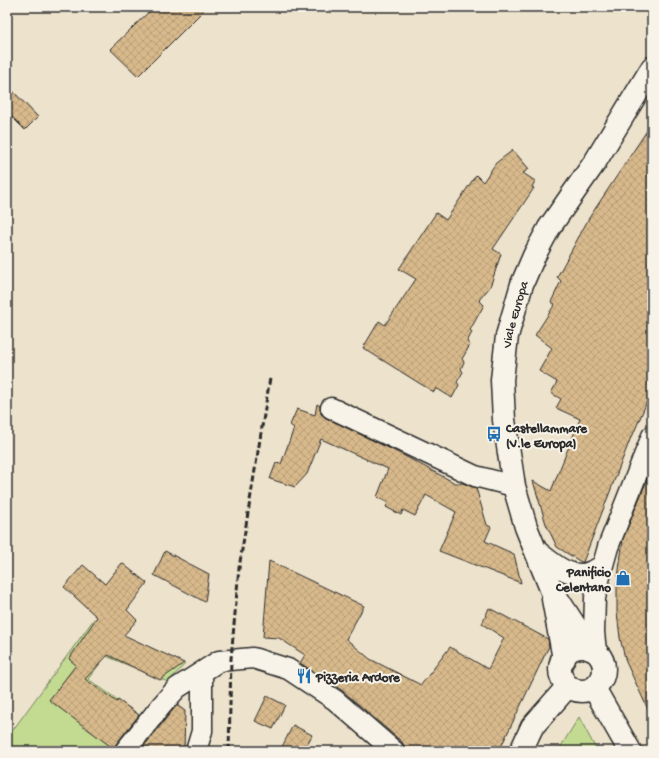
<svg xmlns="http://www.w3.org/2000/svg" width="659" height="758" font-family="'Gochi Hand',sans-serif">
<defs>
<pattern id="building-cross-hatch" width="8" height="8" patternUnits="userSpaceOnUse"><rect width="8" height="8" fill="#d7b98b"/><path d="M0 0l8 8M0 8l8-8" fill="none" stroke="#b99f78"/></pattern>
</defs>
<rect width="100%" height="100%" fill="#ede2cc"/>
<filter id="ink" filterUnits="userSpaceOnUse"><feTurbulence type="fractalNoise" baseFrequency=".025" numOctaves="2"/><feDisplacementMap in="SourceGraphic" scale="8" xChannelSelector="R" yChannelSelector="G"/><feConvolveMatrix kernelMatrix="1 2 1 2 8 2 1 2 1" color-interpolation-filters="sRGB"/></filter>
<g filter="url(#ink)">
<path fill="#c2db91" stroke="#76835e" d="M94,619L112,631L185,664L168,682L106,656L88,679L138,714L109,751H7V738Z
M579,717L597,751H558Z"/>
<path fill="url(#building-cross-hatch)" stroke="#2b2b2b" d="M154,7H207L138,76L110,49Z
M7,85L38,117L25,130L7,112Z
M652,123V390L632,437H631L583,562H581L557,547L546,524L533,481L551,491L580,419L556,408L561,399L551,393L557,382L539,371L552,348L535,335L555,304L551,302L561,281L557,277L589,218Z
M513,150L529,169L523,173L535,181L532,187L534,188L493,249L501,254L490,287L479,300L484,305L470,330L472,332L467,342L470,345L462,359L464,362L461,369L463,372L457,382L459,385L452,398L436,388L434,392L419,383L363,348L379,321L385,325L416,279L399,269L436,213L446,220L476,175L483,182L496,163Z
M317,404L320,406L321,414L326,418L399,453L455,483H462L476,488L487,525L491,527L485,541L514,554L521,583L439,551L456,512L426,495L415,516L403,510L401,515L386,507L388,503L377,497L388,469L321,439L307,474L295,487L270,479L276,463L281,464L294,428L290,425L297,409L315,415Z
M652,468V718L626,662L620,638L617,612V585L623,539Z
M165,551L209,574L205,602L154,575Z
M269,561L364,606L346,639L370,659L421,685L450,647L488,669L504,638L482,624L489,608L548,639L549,646L499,751H405V747L402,742L343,691L300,663L305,655L279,638L263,637Z
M122,563L147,583L127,610L137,620L124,635L184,663L160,680L108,655L85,679L117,702L118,700L139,715L116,744L114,749L49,700L76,665L69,659L97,617L64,587L83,565L105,584Z
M267,696L285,705L273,729L255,721Z
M177,705L185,711L184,751H140Z
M293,725L312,735L304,751H280Z"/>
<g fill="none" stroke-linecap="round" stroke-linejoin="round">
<g stroke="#2b2b2b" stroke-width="23">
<path id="street" d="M331,408L475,476L514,486
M535,549C550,561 571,582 592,571C596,570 600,567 603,565
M596,652L594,632L595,598L601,572L608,547L652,436
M125,751L161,706L177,688L219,661L253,658L288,669L335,700L394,751
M196,751L202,731V672"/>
</g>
<g stroke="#2b2b2b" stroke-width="25">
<g id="secondary">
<path d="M553,599L564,659"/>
<circle cx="582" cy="669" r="22"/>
<path id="s1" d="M590,649L551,589L526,527L514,486L504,420L502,380L507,336L522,284L534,256L549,228L595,162L652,68"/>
<path d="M594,688L630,751"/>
<path d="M521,751L532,727L568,686"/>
</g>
</g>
<use href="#street" stroke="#f7f3e8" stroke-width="20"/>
<use href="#secondary" stroke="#f7f3e8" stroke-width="22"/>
<path stroke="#2b2b2b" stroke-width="3" stroke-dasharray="6 3" stroke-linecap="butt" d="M229,751L231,659L239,568L270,378"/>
</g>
</g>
<defs>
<g id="bus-bare" transform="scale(1.2)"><path d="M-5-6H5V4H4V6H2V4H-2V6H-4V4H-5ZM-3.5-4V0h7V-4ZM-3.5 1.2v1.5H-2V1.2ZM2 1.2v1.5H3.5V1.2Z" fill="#1f6fb2" stroke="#f7f3e8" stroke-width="2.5" paint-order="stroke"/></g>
<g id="shop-bare" transform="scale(1.2)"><path d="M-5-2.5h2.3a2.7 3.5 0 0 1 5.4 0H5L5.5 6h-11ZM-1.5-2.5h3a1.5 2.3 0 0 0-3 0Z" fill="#1f6fb2" stroke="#f7f3e8" stroke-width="2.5" paint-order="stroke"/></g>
<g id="restaurant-bare" transform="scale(1.2)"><path d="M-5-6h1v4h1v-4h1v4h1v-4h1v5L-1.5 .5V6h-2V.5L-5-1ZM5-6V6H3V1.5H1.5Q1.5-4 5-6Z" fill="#1f6fb2" stroke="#f7f3e8" stroke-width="2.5" paint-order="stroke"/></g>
</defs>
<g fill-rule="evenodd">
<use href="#bus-bare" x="494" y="434"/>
<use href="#shop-bare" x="623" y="578"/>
<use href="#restaurant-bare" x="304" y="676"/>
</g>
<g text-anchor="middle" stroke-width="4" stroke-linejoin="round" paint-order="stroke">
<g font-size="13" fill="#2b2b2b" stroke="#f7f3e8">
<text dy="5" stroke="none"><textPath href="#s1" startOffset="355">Viale Europa</textPath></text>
</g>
<g font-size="13" font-weight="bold" fill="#2b2b2b" stroke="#f7f3e8" text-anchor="start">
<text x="506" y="432">Castellammare<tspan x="506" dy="15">(V.le Europa)</tspan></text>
<text x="611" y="576" text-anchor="end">Panificio<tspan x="611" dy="15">Celentano</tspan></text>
<text x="316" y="681">Pizzeria Ardore</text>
</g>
</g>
<rect width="659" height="758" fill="none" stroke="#f7f3e8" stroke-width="24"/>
<rect x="12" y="12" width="635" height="734" fill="none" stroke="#2b2b2b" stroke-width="1.5" filter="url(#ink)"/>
</svg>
